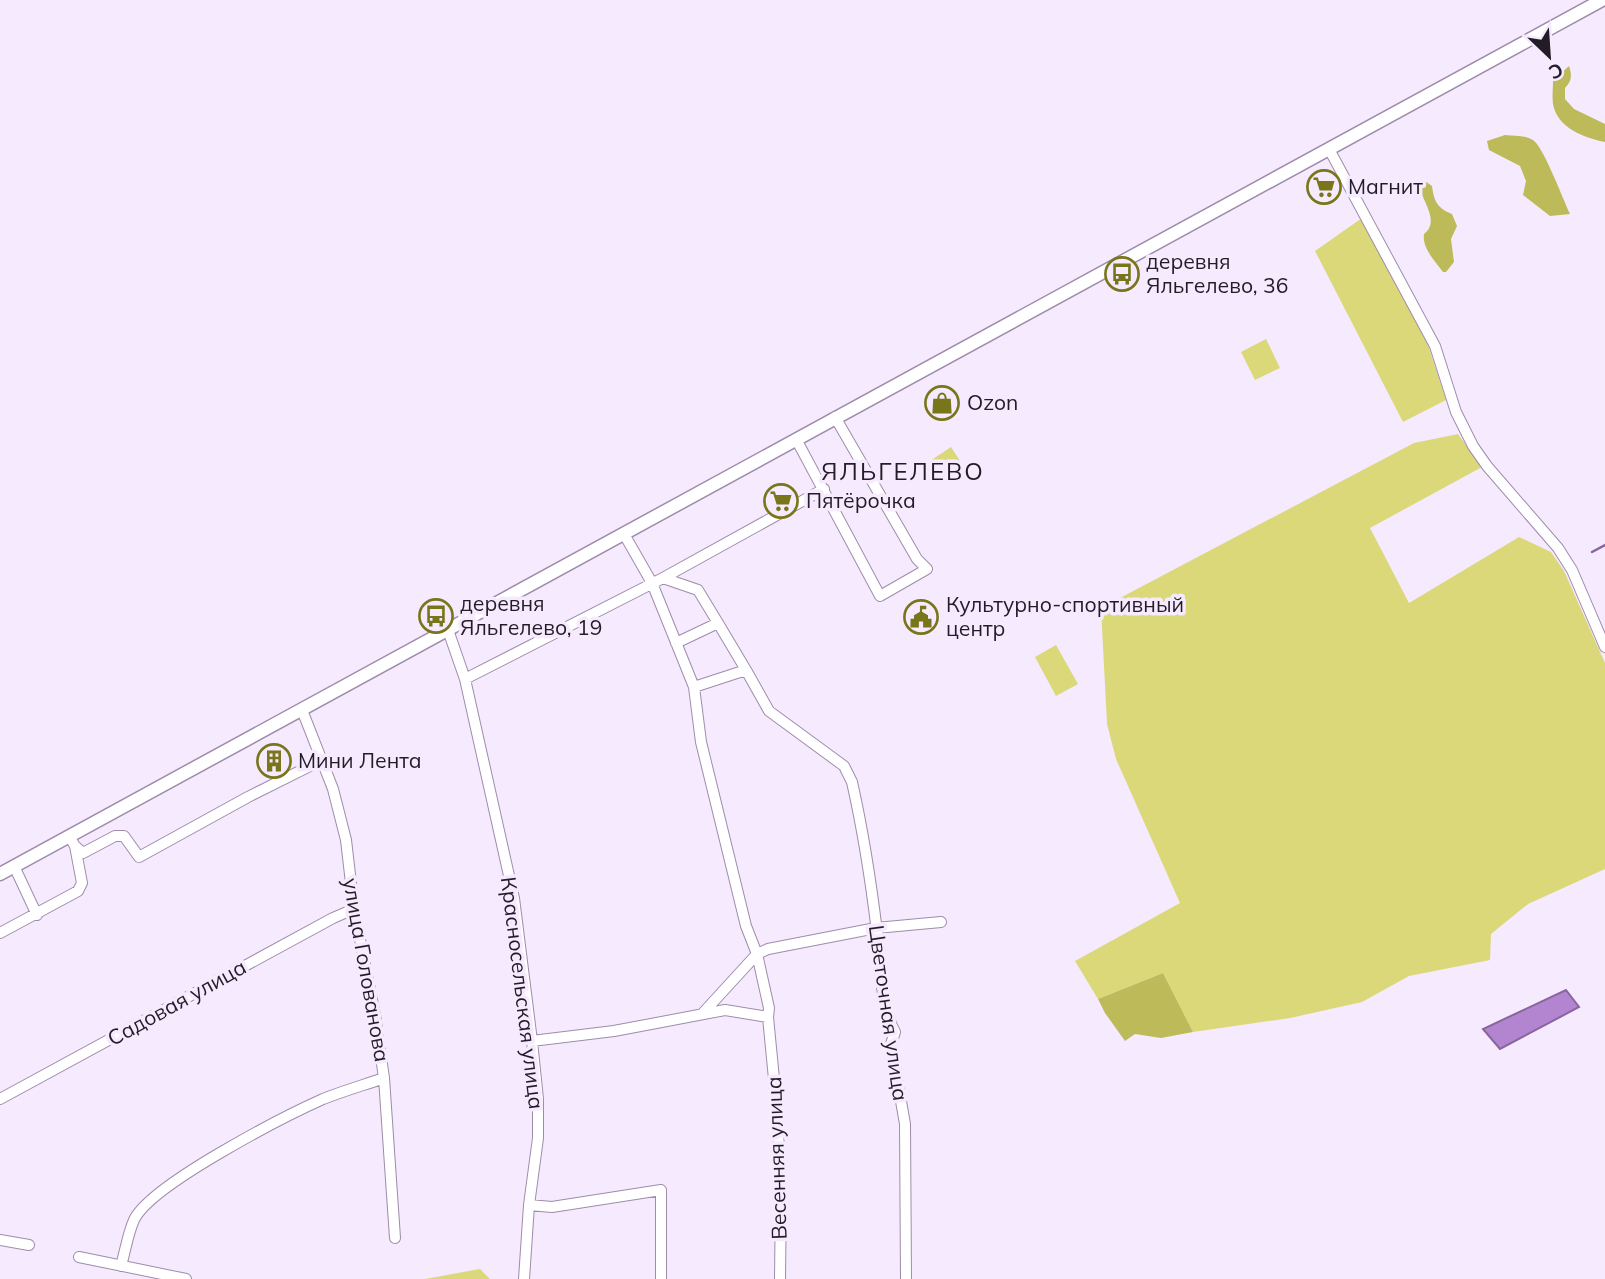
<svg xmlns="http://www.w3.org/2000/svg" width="1605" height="1279" font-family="Mulish,sans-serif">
<rect width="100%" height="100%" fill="#f5eafe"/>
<path fill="#dbd879" d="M1362,218L1428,345L1446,400L1403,422L1315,251Z
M1266,339L1280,368L1255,380L1241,352Z
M1458,434L1482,467L1370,528L1409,603L1519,537L1551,552L1564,571L1605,663V869L1528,904L1491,934L1490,960L1409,976L1362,1002L1290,1018L1193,1032L1163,973L1098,999L1075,961L1180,903L1116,759L1107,724L1101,608L1414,443Z
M951,447L964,467L943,481L930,461Z
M1056,645L1078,684L1056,696L1035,657Z
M480,1269L490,1279H425Z"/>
<path fill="#bdba59" d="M1569,66C1572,75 1572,81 1565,88V99L1574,109L1605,124V142C1585,138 1557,128 1553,104C1552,97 1553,88 1553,81Z
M1505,135C1514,136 1525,135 1533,140C1543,146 1563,199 1570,214L1550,216L1523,195L1526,181L1520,166L1489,150L1487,141Z
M1425,181L1432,186C1434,201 1437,208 1452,214L1457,226L1451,239L1454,262L1446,272H1443C1434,260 1422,248 1424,234C1439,222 1425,205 1421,191Z
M1163,973L1193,1032L1161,1038L1135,1034L1125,1041L1105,1013L1098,999Z"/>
<path fill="#b384d0" stroke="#88659d" stroke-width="2" d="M1566,990L1579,1007L1500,1049L1483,1029Z"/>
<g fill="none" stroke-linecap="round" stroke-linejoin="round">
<path stroke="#88659d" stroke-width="2.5" d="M1592,552L1605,545"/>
<g stroke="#9f8cab" stroke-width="12">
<path id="minor" d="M1329,149L1435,346L1456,412L1473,446L1487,466L1558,548L1572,570L1605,647
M796,439L880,596L927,569L917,559L835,417
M624,534L652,583L694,687L701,742L746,926L757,954L769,1008L768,1017
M663,578L824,489
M448,630L465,679L514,898L532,1041L538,1099V1138L529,1205L524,1279
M676,643L718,623L746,670
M465,679L663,578L698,590L718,623
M694,687L746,670L769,711L844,766L852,782C863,831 871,882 877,932C881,964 879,1003 895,1032L891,1044L905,1124L906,1279
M302,710L333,789L346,840L354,909L375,1015L384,1078L395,1238
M69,836L75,846L83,853L115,836H124L139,857L248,797L310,766L323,763
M14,866L37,915
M0,933L78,891L82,883L75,846
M703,1013L757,954L768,949L876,928L941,922
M532,1041L614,1031L725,1010L768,1017L777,1110L781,1192L780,1279
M0,1099L333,918L354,909
M529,1205L552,1207L661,1190V1279
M0,1240L29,1245
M79,1257L186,1279
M121,1266C125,1252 128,1233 134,1220C150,1185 285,1116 323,1099C343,1091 364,1085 384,1078"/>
</g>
<g stroke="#9f8cab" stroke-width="15">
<path id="major" d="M0,874L1602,0"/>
</g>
<use href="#minor" stroke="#fff" stroke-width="10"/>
<use href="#major" stroke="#fff" stroke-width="12"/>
</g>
<defs>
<g id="supermarket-ring" transform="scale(1.75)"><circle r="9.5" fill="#f5eafe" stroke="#79751a" stroke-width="1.5"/><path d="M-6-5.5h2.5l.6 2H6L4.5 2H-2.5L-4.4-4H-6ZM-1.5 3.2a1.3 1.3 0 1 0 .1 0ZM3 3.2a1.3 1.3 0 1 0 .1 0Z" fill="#79751a"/></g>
<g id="bus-ring" transform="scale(1.75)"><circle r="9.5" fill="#f5eafe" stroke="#79751a" stroke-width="1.5"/><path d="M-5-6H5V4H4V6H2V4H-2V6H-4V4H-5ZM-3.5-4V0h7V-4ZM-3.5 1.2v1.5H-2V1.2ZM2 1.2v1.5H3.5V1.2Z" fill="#79751a"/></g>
<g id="shop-ring" transform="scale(1.75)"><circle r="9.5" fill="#f5eafe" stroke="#79751a" stroke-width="1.5"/><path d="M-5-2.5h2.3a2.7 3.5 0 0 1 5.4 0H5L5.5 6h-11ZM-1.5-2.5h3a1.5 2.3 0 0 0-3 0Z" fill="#79751a"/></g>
<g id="civic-ring" transform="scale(1.75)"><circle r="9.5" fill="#f5eafe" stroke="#79751a" stroke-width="1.5"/><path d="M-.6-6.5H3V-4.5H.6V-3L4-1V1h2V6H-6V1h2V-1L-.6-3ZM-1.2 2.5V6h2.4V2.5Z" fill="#79751a"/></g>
<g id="building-ring" transform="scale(1.75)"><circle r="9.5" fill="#f5eafe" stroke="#79751a" stroke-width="1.5"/><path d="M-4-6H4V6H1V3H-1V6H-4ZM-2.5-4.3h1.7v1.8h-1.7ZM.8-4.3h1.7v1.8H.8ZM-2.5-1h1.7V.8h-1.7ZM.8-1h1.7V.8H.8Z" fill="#79751a"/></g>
</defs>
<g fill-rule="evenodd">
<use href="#supermarket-ring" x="1324" y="187"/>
<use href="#bus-ring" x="1122" y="274"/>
<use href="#shop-ring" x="942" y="403"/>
<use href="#supermarket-ring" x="781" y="501"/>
<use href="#bus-ring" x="436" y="616"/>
<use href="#civic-ring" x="921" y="617"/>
<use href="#building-ring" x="274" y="761"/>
</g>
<g text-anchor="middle" stroke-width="7" stroke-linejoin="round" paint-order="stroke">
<g font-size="21" fill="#231c27" stroke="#f5eafe" text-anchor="start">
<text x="1348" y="194">Магнит</text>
<text x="1146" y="269">деревня<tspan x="1146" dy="24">Яльгелево, 36</tspan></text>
<text x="967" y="410">Ozon</text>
<text x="806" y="508">Пятёрочка</text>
<text x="460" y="611">деревня<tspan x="460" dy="24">Яльгелево, 19</tspan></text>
<text x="946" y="612">Культурно-спортивный<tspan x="946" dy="24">центр</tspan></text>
<text x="298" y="768">Мини Лента</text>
</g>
<g font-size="21" fill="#231c27" stroke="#f5eafe">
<text transform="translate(366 970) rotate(80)" y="7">улица Голованова</text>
<text transform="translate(522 993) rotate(83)" y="7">Красносельская улица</text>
<text transform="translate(177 1003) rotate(-29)" y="7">Садовая улица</text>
<text transform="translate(888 1013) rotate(82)" y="7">Цветочная улица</text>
<text transform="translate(777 1158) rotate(-92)" y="7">Весенняя улица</text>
</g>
<g font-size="24" letter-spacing="2" fill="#231c27" stroke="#f5eafe">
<text x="903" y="480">ЯЛЬГЕЛЕВО</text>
</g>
</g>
<g transform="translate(1549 56) rotate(155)" stroke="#f5eafe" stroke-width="5" paint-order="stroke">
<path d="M0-5L12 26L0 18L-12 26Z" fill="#231c27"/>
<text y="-10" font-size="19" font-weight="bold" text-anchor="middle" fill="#231c27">С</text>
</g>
</svg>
